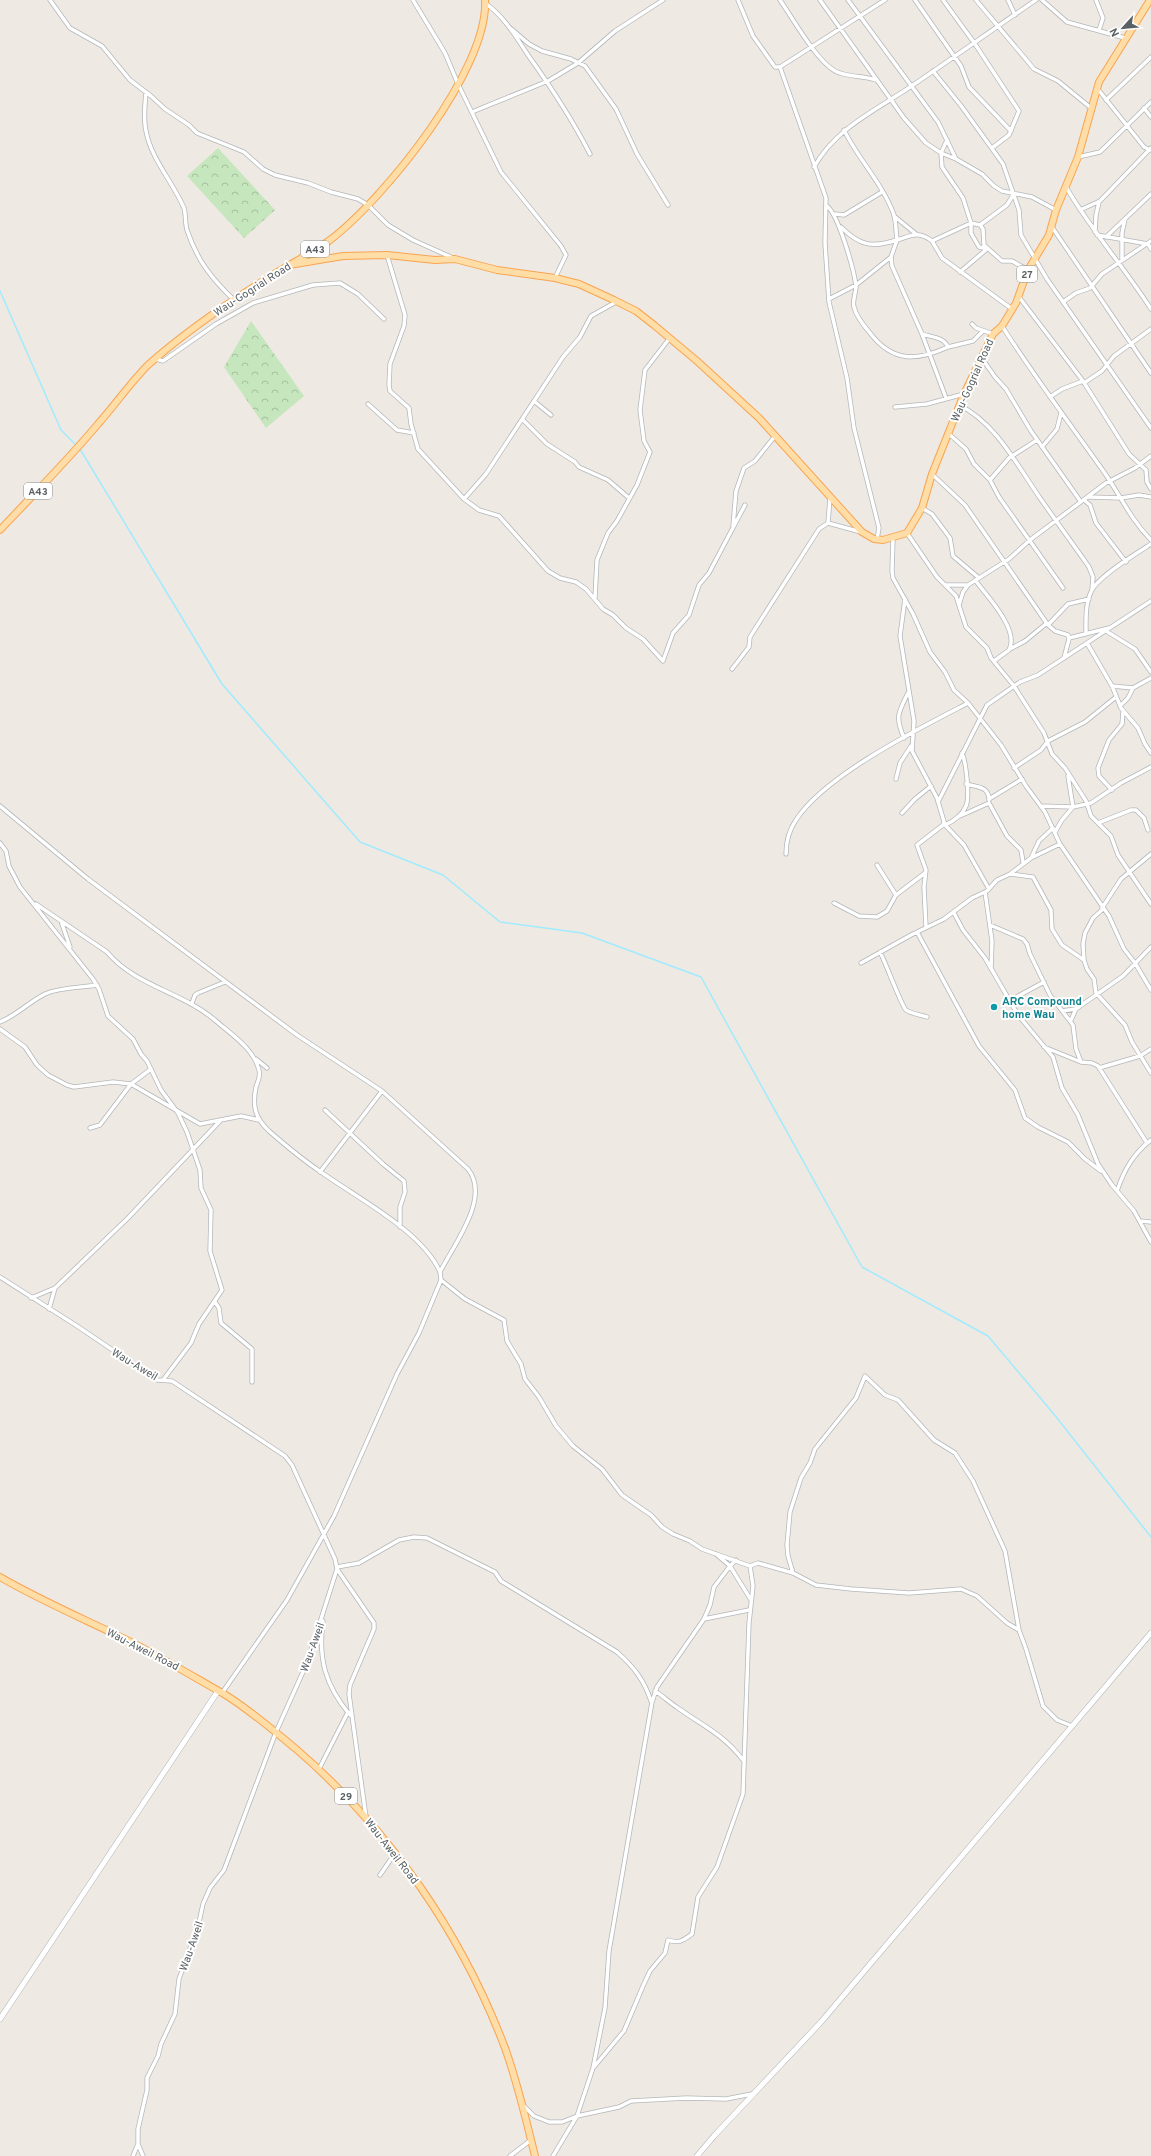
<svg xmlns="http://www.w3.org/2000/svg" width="1151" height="2156" font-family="Overpass,sans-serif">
<defs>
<pattern id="forest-crowns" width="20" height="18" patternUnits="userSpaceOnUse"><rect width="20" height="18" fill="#c6e7bd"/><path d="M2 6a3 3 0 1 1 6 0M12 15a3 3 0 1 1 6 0" fill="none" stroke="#a4bf9d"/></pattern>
</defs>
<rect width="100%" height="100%" fill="#eee9e2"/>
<path fill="url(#forest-crowns)" d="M218,148L275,210L244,238L187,176Z
M251,321L304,396L266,428L224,367Z"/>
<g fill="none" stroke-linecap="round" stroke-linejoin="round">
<path stroke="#a1ebff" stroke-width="1.5" d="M0,291L61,430L77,446
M80,449L222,684L360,842L443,875L500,922L582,933L701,977L862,1267L988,1336L1053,1413L1151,1537"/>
<g stroke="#b3b7ba" stroke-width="5">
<path id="street" d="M50,0L70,28L102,46L130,80L151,96L165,109L189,125L197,133L244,152L263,169L275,175L308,183L331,192L358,199L368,205L388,225L413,240L453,258
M413,0L445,53L458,84L501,172L561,246L566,255L555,278
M738,0L753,36L775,67H780L885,0
M780,0C792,17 820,68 840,73C852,77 864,76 876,80
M820,0L904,118L926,143L941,153L942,167L963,198L971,223V233L979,247L987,249L960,272
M848,0L938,122L956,159L982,174L994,186L1002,191L1032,197L1056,210
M915,0L961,66L969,87L1011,131
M943,0L975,44L1019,111L1009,135L992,148
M976,0L1034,69L1058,81L1091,108
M1008,0L1015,15
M1042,0L1067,22L1125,38
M1096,0L1103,18L1099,30
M485,3C504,16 516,37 528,55C551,87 572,119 590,154
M509,27L529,44L542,51L571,59L585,66L616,109L637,154L668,205
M780,67L826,198L825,243L829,302L847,378L854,428L879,528L877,539
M933,71L962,107L1003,164L1019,210L1021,235L1047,279L1151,428
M1097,88L1144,147L1150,150
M146,92C145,105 143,118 146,131C151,159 173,182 184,208C186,215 185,223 187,230C197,260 211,278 234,300
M1106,100L1151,57
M1144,108L1151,117
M472,112L548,81L578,63L615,31L663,0
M947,140L941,153L956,159
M1078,157L1100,152L1151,102
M814,167C837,126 879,109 916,83C956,56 996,27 1036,0
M1066,187C1091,230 1124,267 1151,309
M827,206C839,216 854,270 856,286C856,293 852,301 854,307C856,316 864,326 870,333C893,363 917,361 948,347
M1080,210L1100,201L1151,148
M835,214L844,215L882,192
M894,216L916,234
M980,225L983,229L984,245L1002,261H1012L1028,270
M841,227C860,246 872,248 897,240C896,232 896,223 894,215C883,184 858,159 844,130
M1052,227L1151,373
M1095,232L1096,215L1099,202
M1097,235L1148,244L1151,249
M1106,237L1151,194
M932,241L942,258L1012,309
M387,255L405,315L404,326L390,364L389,385L390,391L409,408L411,424L418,449L464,499L479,510L499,516L548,571L560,578L576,582L586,589L603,609L613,615L626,628L643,639L663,661L673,633L689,615L699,585L709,573L745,505
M891,257L897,240C913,235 918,231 932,241L971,223L980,225L1007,205L1013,195
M1122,259V233L1125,219
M1019,297L1083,381L1129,454L1146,470L1147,482L1151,489
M829,299L856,285L891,257L892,266L922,334L946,398
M1063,302L1076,293L1090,288L1102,274L1151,241
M972,324L976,328L993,334
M1002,326C1034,376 1070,424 1104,472C1120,495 1131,520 1151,540
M922,334C931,337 944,337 948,347L973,341L983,331
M981,357L995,377L1006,389L1031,431L1081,502
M156,359L163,361L216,324L253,303L313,285L340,283L358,294L384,319
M1084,383L1102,371L1114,356L1151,329
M1050,397L1062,389L1083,381
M535,402L551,415
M368,404L397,430L414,433
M959,405C996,423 1017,465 1040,498C1056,521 1073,544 1089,567L1093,577L1092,590
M895,407L927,404L964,394
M523,420L547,444L575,462L579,467L608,480L629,498
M949,434L966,449L974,464L990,480L999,497L1063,588
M1042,447L1057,429L1061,413
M932,474L965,505L1048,625L1055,631L1068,635L1069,639L1064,658
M990,480L1009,458L1037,440
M1089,497L1121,498L1139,495L1151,497
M464,499L486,474L563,357L580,337L591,316L616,302
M1084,500L1090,505L1096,523L1126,562
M922,508L932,514L950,538L953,556L979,578
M828,523L830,498
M733,526L736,491L744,468L755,461L775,436
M907,533L937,577L956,596L966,627L987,648L991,658L1014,686L1044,733L1052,754L1065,768L1086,801L1091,816L1111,836L1118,855L1151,904
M893,539L892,571L893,578L913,614L930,652L945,672L954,690L968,703L1001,745L1026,786L1045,812L1060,844L1109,916L1124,949L1135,963L1151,990
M975,580C987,596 1020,630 1009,650L994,661
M946,585H967
M595,598L597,560L608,533L617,521L637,485L650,452L644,441L640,410L645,370L669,339
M905,599L900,636L914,721L912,751L937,798L945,825L964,845L989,889
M959,605L963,592L968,585L1009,559L1030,540L1106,483L1135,468L1151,456
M1048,625L1068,604L1089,599
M1106,631L1135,649L1151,672
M1086,633C1086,619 1085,603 1092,590C1099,576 1137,553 1151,544
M1069,638L1109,628
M1087,643L1112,686L1121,708L1138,728L1145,744L1151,753
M1010,649L1025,641L1047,623
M732,669L749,647L750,637L819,529L828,523L861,532
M1112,686L1133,688L1151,678
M1120,706L1128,698L1133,688
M904,738C895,717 898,713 908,693
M1014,768L1041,750L1048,741L1085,722L1116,697
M896,779L900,763L911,746
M966,784C977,787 989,786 989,800
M1112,790L1099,776L1098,768L1109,740L1122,724L1123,712
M989,799L1022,779
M938,802L987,705L1020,682L1038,675L1151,601
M0,806L88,879L297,1035L382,1091L468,1169C491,1198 454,1244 440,1272L441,1280L419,1333L397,1374L334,1516L287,1600L222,1693
M1041,806L1073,807L1068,776
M902,813L915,799L931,786
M960,816L989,803L1007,836L1021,850L1023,862
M1098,823L1131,810H1136L1144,818L1148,830
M945,825C954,821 962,816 966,806C970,797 966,762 962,753
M1055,832L1062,820L1073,807L1091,803L1121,783L1151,767
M0,843L6,851L9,866L20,887L93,979L99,989L108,1016L133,1039L141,1054L147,1061L161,1090L178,1113L187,1132L200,1170L201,1188L211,1210L210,1251L222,1290L199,1324L191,1343L163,1380
M786,854C786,842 789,830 796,820C825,775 920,728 968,703
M1031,858L1060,844
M877,865L896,895
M1010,874L1033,877L1051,910L1052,929L1062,945L1084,960
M985,892L992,941L991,969
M834,903L859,916L877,917L887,911L896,895L925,873
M36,904L107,952C135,986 183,992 216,1021C231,1034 254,1049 259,1070C261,1076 258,1081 256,1087C252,1106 255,1118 269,1131C285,1145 303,1160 321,1172C357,1198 422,1231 440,1272
M1102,908L1121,879L1151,854
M1103,909L1093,918L1085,933L1083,944L1084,960L1087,969L1094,979L1096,993L1125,1025L1132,1042L1151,1073
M954,913L963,930L985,958L1018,1015L1053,1057L1062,1088L1078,1115L1098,1164L1112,1185L1134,1211L1151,1242
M61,921L70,947
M990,925L1023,939L1027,944L1030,954L1050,995L1073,1025L1076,1049L1081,1062
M926,927L924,887L926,870L917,845L943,825L944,822
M917,932L979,1046L1015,1090L1025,1118L1038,1127L1068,1142L1085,1159L1101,1171
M880,952C885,961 902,1007 906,1010C912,1014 921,1015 927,1017
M861,963L911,935L944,919L972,898L987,891L997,880L1010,874L1031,858L1039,841L1053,828
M1009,1001L1044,982
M192,1003L195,995L198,993L225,982
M1062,1011L1075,1009
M1071,1020L1076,1009L1123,976L1151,947
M0,1022C17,1015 29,1002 45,994C60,987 80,988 97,985
M0,1029L25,1047L37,1065L48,1075L67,1085L74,1087L113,1082L131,1084L200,1124L241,1116L259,1120
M1044,1047L1081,1062L1092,1063L1098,1066L1147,1143
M256,1059L267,1068
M1099,1068L1140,1056L1151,1049
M325,1110L383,1164L404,1181L405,1192L400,1207V1227
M90,1128L100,1125L131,1084L151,1069
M320,1172L382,1091
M1117,1191C1124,1170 1133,1154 1151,1140
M1140,1221L1151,1222
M0,1277L77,1326L157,1380L172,1381L285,1456L292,1465L335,1559L337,1569L307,1663L276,1732L224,1870L210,1888L203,1904L198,1927L179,1979L175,2014L161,2044L158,2056L147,2078V2090L138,2129V2144L143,2156
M441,1280L465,1299L504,1320L507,1341L521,1364L525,1379L539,1397L556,1426L573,1446L602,1469L622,1495L651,1515L662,1527L673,1534L690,1541L702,1549L750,1566L758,1563L793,1573
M31,1298L55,1288L128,1218L220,1121
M215,1302L219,1308L221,1323L252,1349V1382
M49,1309L55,1288
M736,1560L730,1566L751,1600
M337,1567L359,1563L399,1540L414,1537L427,1538L495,1572L501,1581L617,1652C634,1667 644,1680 651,1701
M337,1569L374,1623V1629L350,1685L349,1694L366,1817
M704,1619L749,1610
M323,1621C318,1659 325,1685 350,1715
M1019,1630L1007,1623L977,1596L961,1589L909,1593L851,1589L816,1585L793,1573L788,1556L787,1545L790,1512L801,1478L810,1463L815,1449L856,1398L865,1376L885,1395L898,1400L934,1440L955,1453L973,1481L1005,1551L1019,1630L1026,1649L1043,1706L1057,1720L1072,1726
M655,1691C663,1696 670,1703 678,1708C703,1726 723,1734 743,1760
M319,1769L348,1712
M380,1875L395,1853
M594,2067L624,2031L643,1986L650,1971L665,1953L668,1940C679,1944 684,1940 692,1934L698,1897L717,1867L743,1794L749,1623L753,1586L750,1566
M524,2106L534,2116L549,2122H562L577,2116L619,2107L631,2101L686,2098L726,2099L752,2094
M133,2156L138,2144
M510,2156L531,2140
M553,2156L577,2116L593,2068L605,2008L609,1951L652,1702L657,1687L704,1619L710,1605L714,1587L730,1566L716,1554"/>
</g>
<g stroke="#b1b8bb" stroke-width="6">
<path id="secondary" d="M0,2019L218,1691
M697,2156L714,2136L821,2022L1151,1633"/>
</g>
<g stroke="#f8a451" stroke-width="8">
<path id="primary" d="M289,265L343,256L387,255L435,260L455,259L497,270L555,278L579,284L614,300L636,311L654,325L697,361L759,418L862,532L874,539L883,540L907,533L922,508L932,474L964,394L993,334L1002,326L1016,303L1028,270L1049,235L1056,210L1078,157L1099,82L1150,0
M0,530C33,495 67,461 98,424C115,405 130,383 148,365C185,332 226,304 268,278C288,265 311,254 330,240C384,199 489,69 485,0
M0,1577C43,1602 89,1621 133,1643C164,1659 194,1677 224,1694C250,1710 273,1730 296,1749C390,1830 461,1932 505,2048C518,2084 526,2120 535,2156"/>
</g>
<use href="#street" stroke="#fff" stroke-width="3.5"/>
<use href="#secondary" stroke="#fff" stroke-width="5"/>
<use href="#primary" stroke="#ffdda6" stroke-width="6"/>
</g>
<circle fill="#0f9aa8" stroke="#fff" stroke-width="1.5" cx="994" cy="1007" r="4"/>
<g text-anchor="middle" stroke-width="4" stroke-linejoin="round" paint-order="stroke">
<g fill="#fff" stroke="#8c9092" stroke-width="1">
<rect x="301" y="241" width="28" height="16" rx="3"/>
<rect x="1017" y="266" width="20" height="16" rx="3"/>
<rect x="24" y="483" width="28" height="16" rx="3"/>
<rect x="335" y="1788" width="22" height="16" rx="3"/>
</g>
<g font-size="10" font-weight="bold" fill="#5a6164">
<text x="315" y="253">A43</text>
<text x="1027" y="278">27</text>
<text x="38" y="495">A43</text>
<text x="346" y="1800">29</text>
</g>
<g font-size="11" fill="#5a6164" stroke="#fff">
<text transform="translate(252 289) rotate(-33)" y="4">Wau-Gogrial Road</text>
<text transform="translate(972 380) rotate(-66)" y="4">Wau-Gogrial Road</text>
<text transform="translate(135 1364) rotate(31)" y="4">Wau-Aweil</text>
<text transform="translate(312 1647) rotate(-70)" y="4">Wau-Aweil</text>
<text transform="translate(143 1649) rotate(27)" y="4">Wau-Aweil Road</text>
<text transform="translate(392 1851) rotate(52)" y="4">Wau-Aweil Road</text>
<text transform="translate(191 1946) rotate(-71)" y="4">Wau-Aweil</text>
</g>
<g font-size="11" font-weight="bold" fill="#0d838f" stroke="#fff" text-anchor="start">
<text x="1002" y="1005">ARC Compound<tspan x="1002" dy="13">home Wau</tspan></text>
</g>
</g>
<g transform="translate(1123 28) rotate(243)" stroke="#ffffff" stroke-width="3" paint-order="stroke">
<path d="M0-3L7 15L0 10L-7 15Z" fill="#5a6164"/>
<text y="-6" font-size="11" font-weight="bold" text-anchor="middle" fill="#5a6164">N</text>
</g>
</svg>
